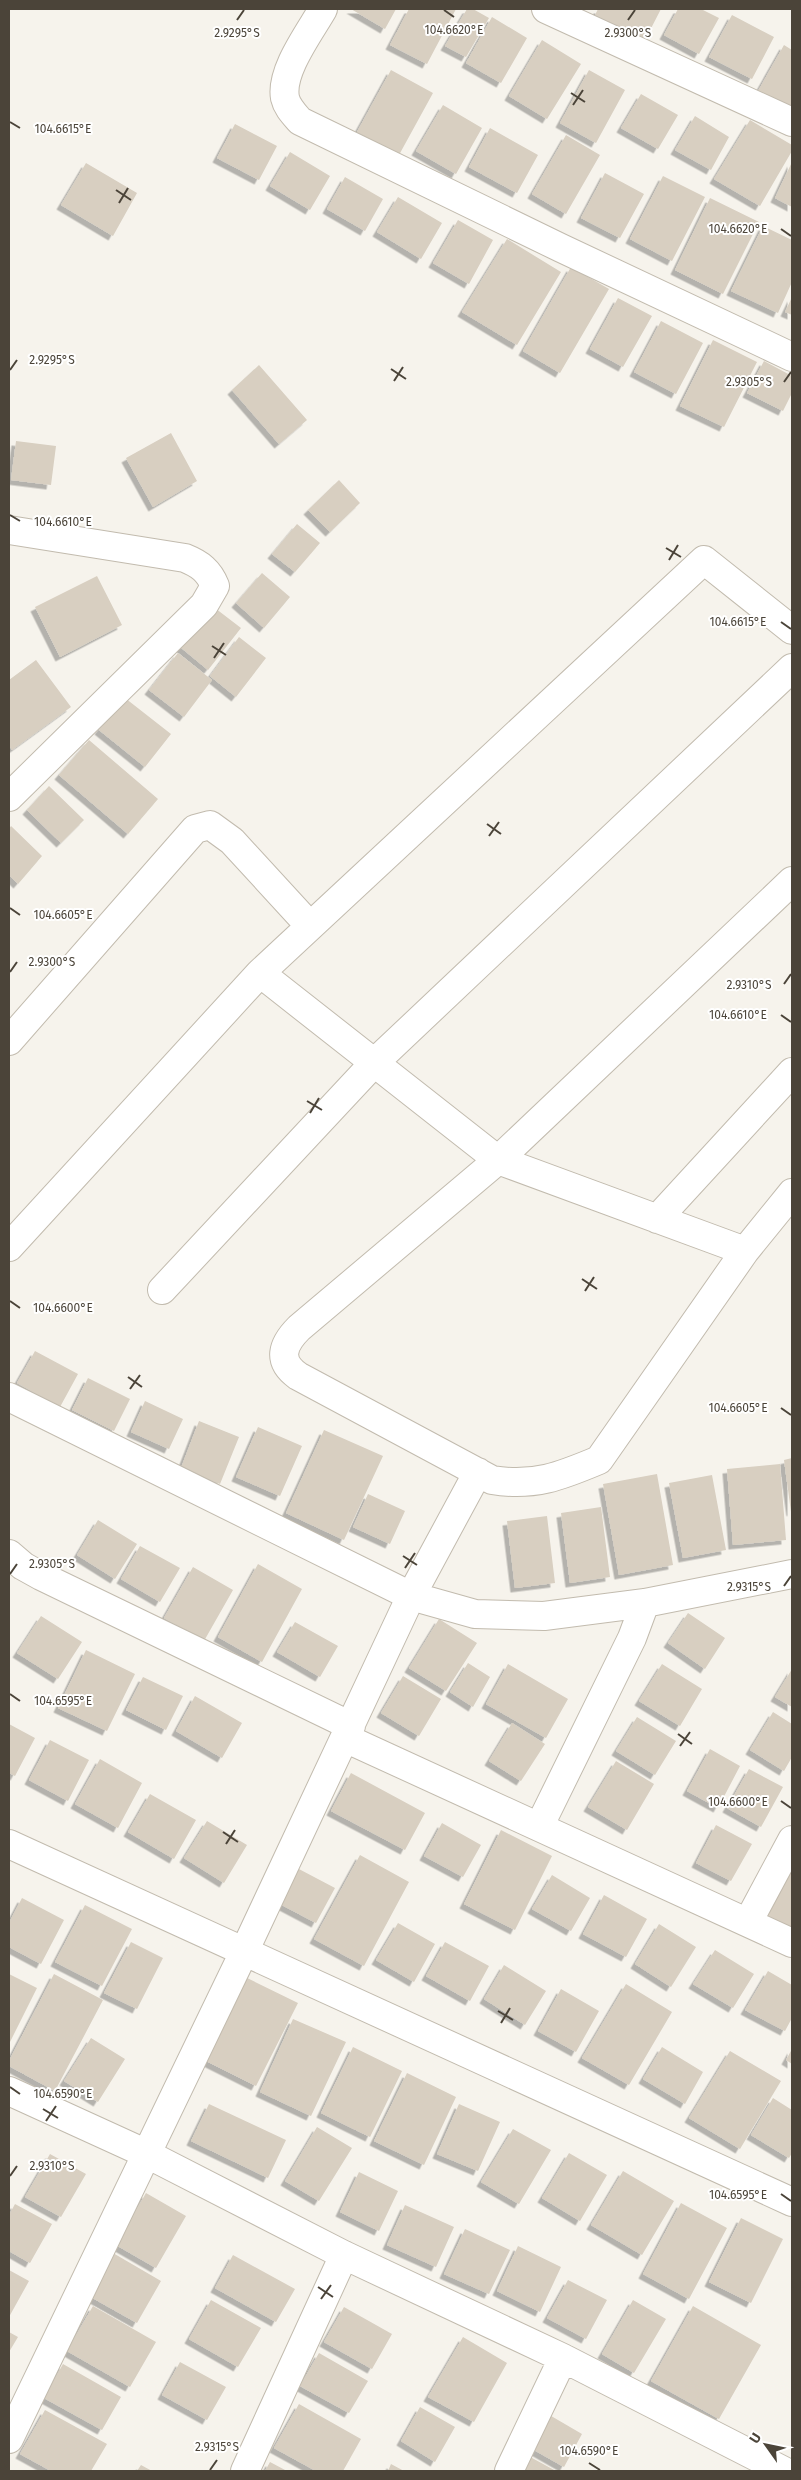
<svg xmlns="http://www.w3.org/2000/svg" width="801" height="2480" font-family="'Fira Sans',sans-serif">
<defs>
<filter id="shadow"><feDropShadow dx="-4.5" dy="4.5" stdDeviation="0" flood-color="#0004"/></filter>
</defs>
<rect width="100%" height="100%" fill="#f6f3ec"/>
<path fill="#d8cfc1" filter="url(#shadow)" d="M351,9H396L385,29Z
M409,9H456L427,64L390,45Z
M467,9H473L489,18L466,57L445,46Z
M598,9H661L645,40L595,15Z
M678,9H701L719,18L699,54L664,35Z
M732,15L774,37L752,79L709,57Z
M492,17L527,38L501,83L466,63Z
M542,40L581,64L547,119L509,96Z
M784,45L792,50V112L757,93Z
M391,70L433,93L399,155L357,132Z
M589,70L625,90L596,143L560,123Z
M641,94L678,115L658,149L621,128Z
M443,105L482,128L456,174L416,151Z
M695,116L729,137L711,170L675,150Z
M750,120L792,145V151L760,206L714,179Z
M235,124L277,146L259,180L217,158Z
M490,128L538,155L517,193L469,167Z
M566,135L600,155L566,214L532,194Z
M290,152L330,176L310,210L270,186Z
M792,162V207L775,198Z
M86,163L137,193L113,236L61,205Z
M605,173L644,194L620,238L581,218Z
M663,176L705,197L672,261L630,239Z
M345,177L383,199L365,231L327,209Z
M398,197L442,223L421,259L377,232Z
M710,198L759,222L723,294L675,270Z
M458,220L493,240L469,284L433,263Z
M763,226L792,240V282L778,313L731,291Z
M507,239L561,272L517,345L462,312Z
M571,267L609,289L560,373L523,351Z
M792,297V315L785,312Z
M618,298L652,316L623,367L590,349Z
M661,321L703,343L676,394L634,372Z
M713,340L757,362L724,427L680,406Z
M764,361L792,376V393L783,411L747,393Z
M259,365L307,420L279,444L232,390Z
M171,433L197,481L153,507L126,458Z
M16,441L56,446L51,485L11,480Z
M339,480L360,503L330,532L308,510Z
M297,524L320,543L295,572L272,554Z
M262,573L290,597L264,628L236,603Z
M97,576L122,625L60,657L35,607Z
M211,605L241,628L208,670L179,646Z
M239,637L266,658L236,697L210,676Z
M178,653L212,680L184,717L149,690Z
M36,660L71,707L12,750L9,745V680Z
M125,698L171,734L145,767L99,730Z
M89,740L158,799L128,834L59,775Z
M49,786L84,820L61,843L27,810Z
M11,826L42,856L18,884L9,875V829Z
M35,1351L78,1374L60,1407L17,1383Z
M88,1378L130,1399L114,1431L72,1410Z
M145,1401L183,1419L169,1449L131,1432Z
M199,1421L239,1437L220,1484L181,1468Z
M258,1427L302,1446L280,1496L236,1477Z
M324,1430L383,1456L344,1540L286,1513Z
M792,1458V1511L791,1512L784,1460Z
M780,1464L786,1540L733,1545L727,1469Z
M657,1474L673,1565L619,1575L603,1484Z
M712,1475L726,1550L683,1558L669,1483Z
M368,1494L405,1511L390,1544L353,1527Z
M601,1507L610,1577L570,1583L561,1513Z
M547,1516L555,1583L515,1588L507,1521Z
M98,1520L137,1544L115,1579L77,1555Z
M140,1546L180,1568L160,1602L121,1579Z
M258,1564L302,1589L262,1662L218,1637Z
M193,1567L233,1590L204,1641L164,1618Z
M688,1613L725,1638L705,1669L668,1643Z
M41,1616L82,1642L58,1679L17,1653Z
M439,1619L477,1643L446,1691L409,1668Z
M295,1622L338,1646L320,1677L277,1652Z
M86,1650L135,1674L107,1731L58,1708Z
M468,1663L490,1677L473,1707L450,1692Z
M508,1664L568,1699L546,1738L486,1704Z
M662,1664L702,1689L680,1726L639,1701Z
M792,1669V1707L775,1697Z
M403,1676L441,1699L419,1736L381,1713Z
M143,1677L183,1696L166,1730L126,1710Z
M195,1696L242,1723L222,1758L176,1731Z
M773,1712L792,1724V1757L784,1771L750,1750Z
M637,1717L676,1741L655,1775L616,1751Z
M512,1723L545,1744L521,1781L489,1761Z
M9,1724L35,1738L15,1776L9,1773Z
M50,1740L89,1760L68,1801L29,1780Z
M710,1749L740,1766L718,1808L687,1791Z
M100,1759L142,1783L118,1828L75,1804Z
M616,1761L654,1784L627,1830L588,1807Z
M749,1769L783,1787L761,1827L727,1808Z
M351,1773L425,1813L405,1850L331,1811Z
M150,1794L196,1820L174,1859L128,1832Z
M207,1821L247,1845L224,1883L184,1858Z
M442,1823L481,1845L463,1877L424,1856Z
M716,1825L752,1844L731,1881L696,1863Z
M501,1830L552,1856L515,1930L464,1904Z
M360,1855L409,1882L364,1966L314,1939Z
M792,1862V1931L764,1916Z
M297,1868L335,1888L316,1923L278,1903Z
M552,1875L590,1898L571,1931L532,1909Z
M604,1895L647,1919L626,1957L583,1934Z
M22,1898L64,1920L41,1964L9,1947V1923Z
M85,1905L132,1929L102,1986L55,1962Z
M398,1923L435,1944L414,1982L376,1960Z
M659,1924L696,1947L671,1987L635,1964Z
M131,1942L163,1958L137,2009L104,1993Z
M445,1942L489,1966L470,2001L426,1976Z
M715,1950L754,1974L733,2008L693,1984Z
M504,1965L546,1991L525,2025L484,1999Z
M768,1971L792,1985V2018L785,2031L745,2010Z
M9,1974L37,1988L9,2044Z
M54,1974L103,2000L55,2091L9,2066V2061Z
M241,1975L298,2003L256,2086L200,2058Z
M626,1984L672,2012L629,2085L582,2058Z
M561,1989L599,2011L576,2052L538,2031Z
M293,2019L346,2042L311,2116L260,2092Z
M91,2038L125,2059L98,2102L64,2081Z
M353,2047L402,2071L370,2137L321,2113Z
M662,2047L703,2072L685,2104L643,2079Z
M792,2049V2064L786,2060Z
M730,2051L781,2081L740,2149L689,2118Z
M407,2073L456,2097L424,2165L374,2141Z
M773,2098L792,2110V2153L789,2158L751,2135Z
M209,2104L286,2140L268,2178L191,2141Z
M459,2104L500,2122L478,2171L437,2154Z
M317,2127L352,2148L319,2201L285,2181Z
M513,2129L551,2150L519,2204L481,2182Z
M569,2153L607,2175L580,2221L542,2198Z
M50,2154L86,2174L61,2217L25,2197Z
M623,2171L674,2201L642,2255L591,2225Z
M359,2172L398,2191L379,2231L340,2212Z
M146,2193L186,2216L156,2268L116,2245Z
M681,2203L727,2228L689,2299L643,2274Z
M15,2204L52,2224L30,2263L9,2251V2215Z
M405,2205L454,2227L436,2267L387,2245Z
M741,2218L783,2239L751,2303L709,2282Z
M465,2229L510,2250L489,2294L444,2274Z
M518,2246L561,2267L540,2312L497,2291Z
M113,2253L161,2281L137,2323L89,2296Z
M233,2255L295,2289L276,2322L215,2288Z
M9,2270L29,2281L9,2317Z
M568,2280L607,2300L586,2339L547,2318Z
M211,2300L261,2328L238,2367L189,2339Z
M633,2300L666,2319L634,2373L602,2354Z
M93,2306L156,2342L130,2387L67,2351Z
M693,2306L761,2345L719,2419L651,2381Z
M344,2307L392,2334L372,2369L324,2342Z
M9,2332L18,2337L9,2352Z
M463,2337L507,2363L474,2422L428,2397Z
M319,2353L368,2381L349,2413L300,2386Z
M180,2362L226,2387L207,2420L162,2395Z
M63,2364L121,2397L102,2430L44,2398Z
M299,2404L361,2439L343,2471H316L274,2448Z
M420,2407L455,2427L435,2462L401,2441Z
M45,2410L107,2444L91,2471H51L20,2454Z
M546,2413L582,2434L564,2467L527,2446Z
M523,2453L556,2471H513Z
M270,2462L287,2471H265Z
M391,2464L404,2471H388Z
M141,2465L152,2471H137Z"/>
<g fill="none" stroke-linecap="round" stroke-linejoin="round">
<g stroke="#c2bbae" stroke-width="30">
<path id="street" d="M323,9C310,32 280,71 285,98C287,107 294,114 300,121L561,248L792,357
M546,9L792,122
M9,530L185,558C200,564 209,571 215,586L204,605L9,797
M792,881L498,1160L299,1328C282,1345 277,1361 298,1376L492,1480C534,1487 561,1476 599,1460L745,1251L792,1193
M260,973L498,1160L745,1251
M9,1041L195,829L210,825L232,841L310,926
M657,1219L792,1072
M9,1247L260,973L704,560L792,630
M162,1290L374,1063L792,668
M9,1397L411,1596L475,1614L544,1616L645,1603L792,1574
M9,1554L23,1566L41,1576L351,1726
M345,1738L792,1943
M539,1827L632,1638L645,1603
M9,1844L792,2202
M748,1922L792,1840
M9,2091L147,2154L344,2255L563,2358L784,2471
M9,2439L244,1952L411,1596L478,1472
M245,2471L344,2255
M509,2471L563,2358"/>
</g>
<use href="#street" stroke="#fff" stroke-width="28"/>
</g>
<path fill="none" stroke="#4b4439" stroke-width="2" d="M444,10L454,17M237,20L244,10M628,20L635,10M571,93L585,102M573,105L583,90M10,122L20,128M116,190L131,200M119,203L128,188M781,229L791,236M391,369L406,379M10,370L17,360M394,381L403,367M784,382L791,372M10,515L20,521M666,548L681,557M669,560L678,545M781,622L791,629M212,646L226,655M214,658L224,643M487,824L501,834M489,836L499,822M10,908L20,915M10,972L17,962M784,984L791,974M781,1015L791,1022M307,1101L322,1110M310,1113L319,1098M582,1279L597,1289M585,1291L594,1277M10,1301L20,1308M128,1377L142,1387M130,1389L140,1375M781,1408L791,1415M403,1556L417,1565M405,1568L415,1553M10,1574L17,1564M784,1586L791,1576M10,1694L20,1701M678,1734L692,1744M680,1746L690,1732M781,1801L791,1808M223,1832L238,1842M226,1844L235,1830M498,2011L513,2020M501,2023L510,2008M10,2087L20,2094M43,2109L58,2118M46,2121L56,2106M10,2176L17,2166M781,2194L791,2201M318,2287L333,2297M321,2299L331,2285M589,2463L600,2470M210,2470L217,2460"/>
<g font-size="12" text-anchor="middle" fill="#4b4439" stroke="#fff" stroke-width="4" stroke-linejoin="round" paint-order="stroke">
<text x="454" y="34">104.6620°E</text>
<text x="237" y="37">2.9295°S</text>
<text x="628" y="37">2.9300°S</text>
<text x="63" y="133">104.6615°E</text>
<text x="738" y="233">104.6620°E</text>
<text x="52" y="364">2.9295°S</text>
<text x="749" y="386">2.9305°S</text>
<text x="63" y="526">104.6610°E</text>
<text x="738" y="626">104.6615°E</text>
<text x="63" y="919">104.6605°E</text>
<text x="52" y="966">2.9300°S</text>
<text x="749" y="989">2.9310°S</text>
<text x="738" y="1019">104.6610°E</text>
<text x="63" y="1312">104.6600°E</text>
<text x="738" y="1412">104.6605°E</text>
<text x="52" y="1568">2.9305°S</text>
<text x="749" y="1591">2.9315°S</text>
<text x="63" y="1705">104.6595°E</text>
<text x="738" y="1806">104.6600°E</text>
<text x="63" y="2098">104.6590°E</text>
<text x="52" y="2170">2.9310°S</text>
<text x="738" y="2199">104.6595°E</text>
<text x="217" y="2451">2.9315°S</text>
<text x="589" y="2455">104.6590°E</text>
</g>
<rect width="801" height="2480" fill="none" stroke="#4b4439" stroke-width="20"/>
<g transform="translate(766 2445) rotate(303)" stroke="#ffffff" stroke-width="4" paint-order="stroke">
<path d="M0-4L9 19L0 12L-9 19Z" fill="#4b4439"/>
<text y="-8" font-size="14" font-weight="bold" text-anchor="middle" fill="#4b4439">U</text>
</g>
</svg>
